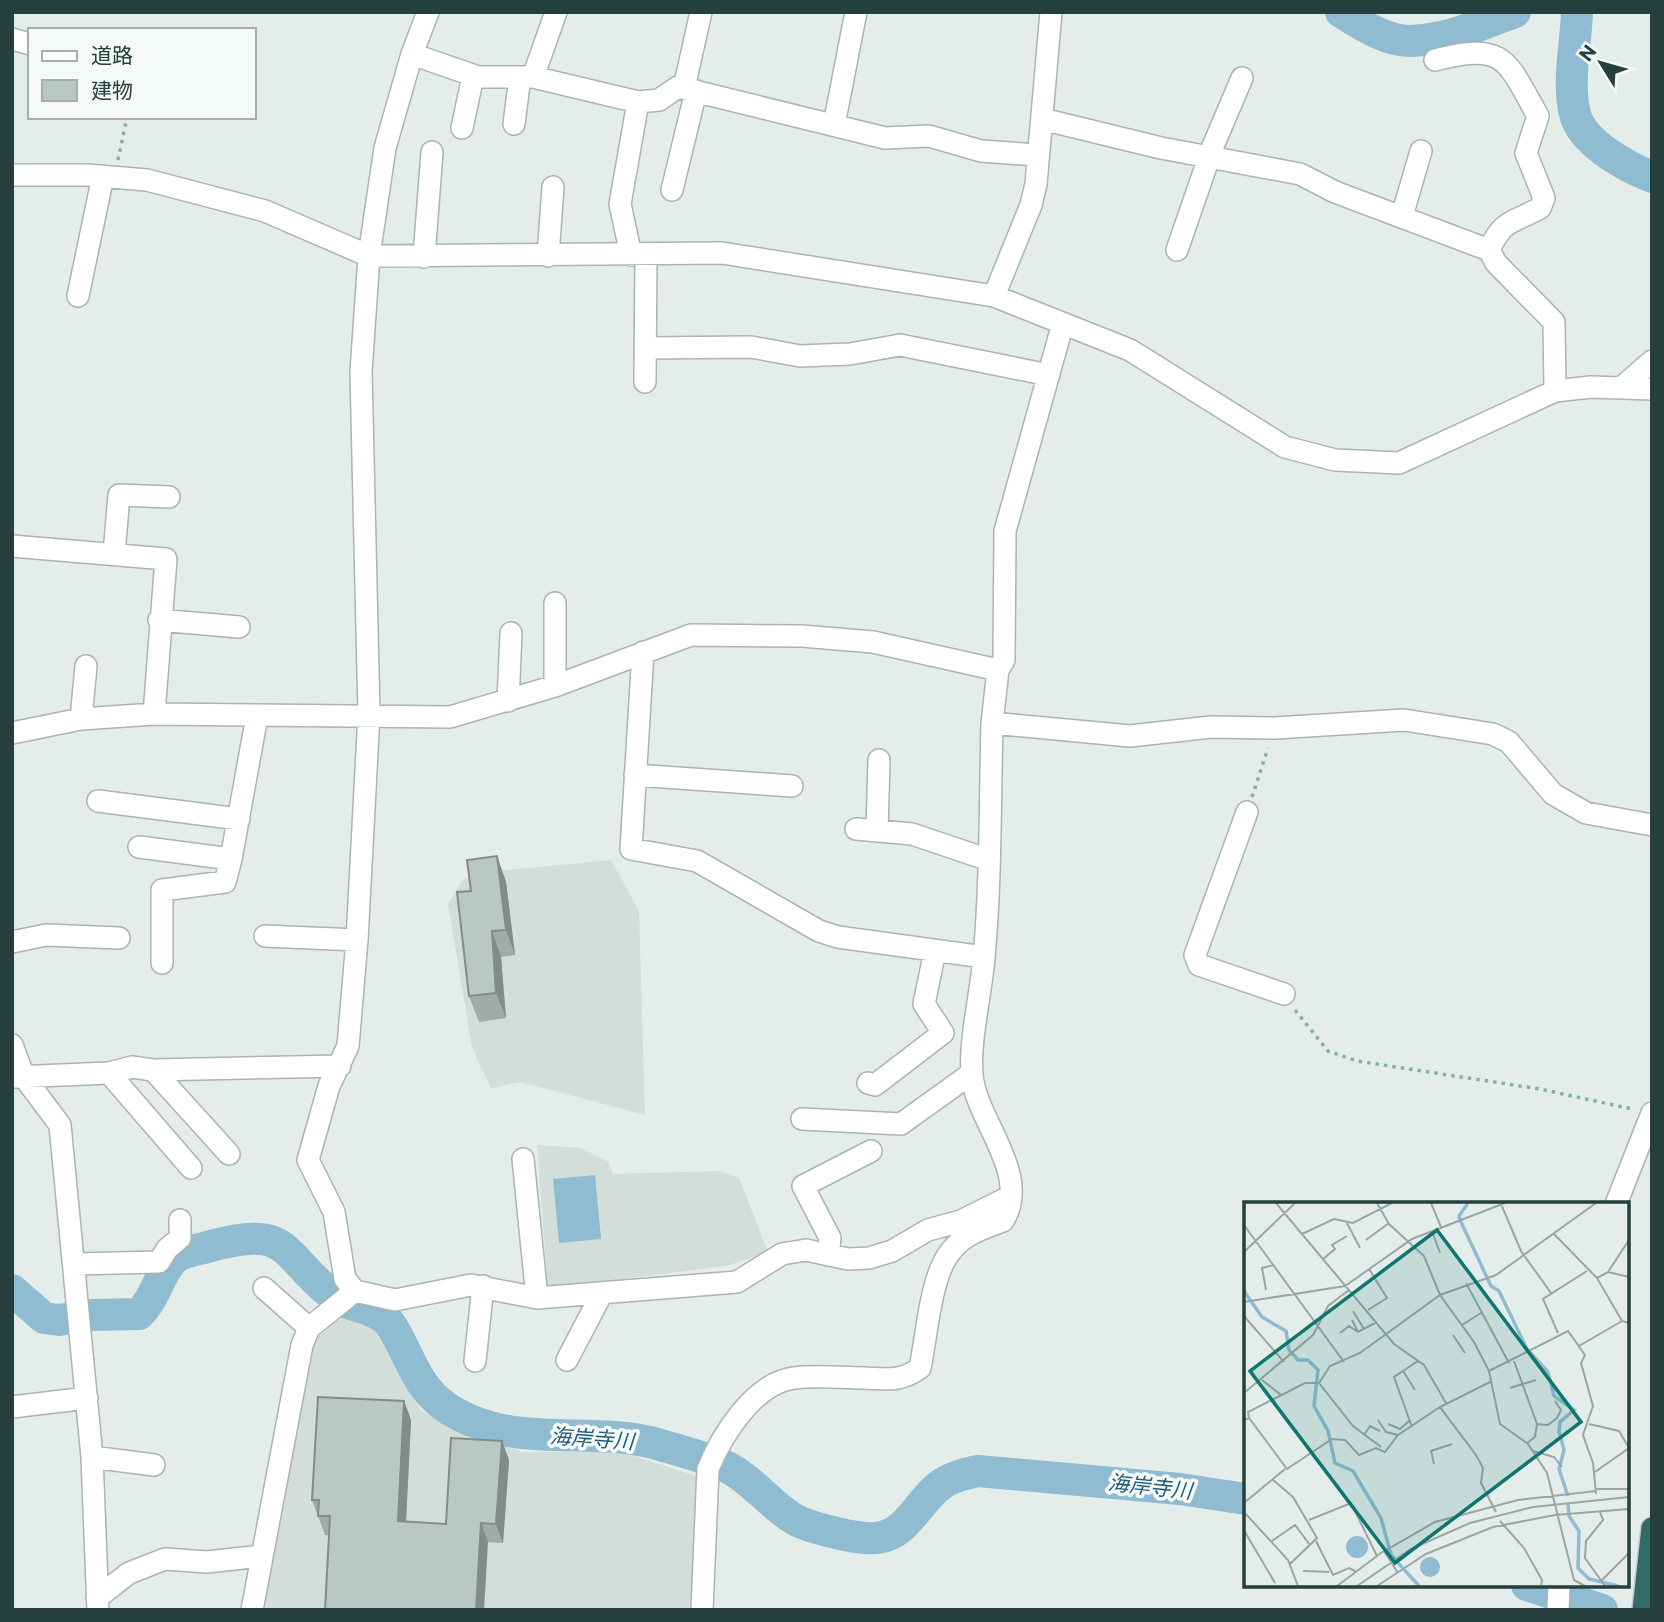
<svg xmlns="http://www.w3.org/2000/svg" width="1664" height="1622" font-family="Commissioner,'Noto Sans JP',sans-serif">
<rect width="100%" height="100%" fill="#e5edeb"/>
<path fill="#d3ddda" d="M611,860L639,911L645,1115L521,1082L491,1088L472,1047L448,904L463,880L476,873Z
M537,1145L580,1148L609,1162L613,1174L719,1171L739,1178L768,1252L727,1266L548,1288Z
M340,1316L364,1322L378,1333L421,1411L458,1429L521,1452H622L699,1477L692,1610H259L304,1361L317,1334Z"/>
<path fill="#8fbcd0" d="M595,1175L601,1239L559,1243L553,1179Z"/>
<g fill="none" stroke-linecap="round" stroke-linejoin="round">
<path stroke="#8fbcd0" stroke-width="32" d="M1341,12C1360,24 1388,42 1411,41C1447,40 1482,24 1515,12
M1577,12C1576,44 1567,83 1575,114C1582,143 1627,167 1652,177
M12,1290L44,1318L59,1320L92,1315L139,1314C155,1299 158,1277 172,1261C180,1251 199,1250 211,1246C290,1224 281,1254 331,1294C348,1308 378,1306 391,1325C414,1362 416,1393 459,1415C521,1448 593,1426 657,1444C680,1451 706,1457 727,1467C753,1480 770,1505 794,1519C807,1527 850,1537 865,1538C905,1542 913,1507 939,1486C951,1477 964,1474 978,1471L1180,1489L1246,1499
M1527,1585L1602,1610"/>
<g stroke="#a7b5b3" stroke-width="24">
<path id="minor" d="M12,39L30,44
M412,54L478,77H533L638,102L659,100L678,87L885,138L929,136L981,151L1037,155
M1435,60C1505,42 1506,59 1538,116L1526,153L1544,198L1540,208C1513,223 1503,219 1489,250
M533,77L556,12
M684,88L701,12
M1042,119L1161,148L1300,174L1335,192L1489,250L1496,263L1554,322L1555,391
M514,124L520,77
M834,125L856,12
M462,128L473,76
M12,175H87L147,180L265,211L369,256L722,253L994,296L1130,350L1285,447L1335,460L1399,463L1555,391L1591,387L1652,389
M672,190L696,91
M1402,216L1421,151
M1177,250L1213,146L1242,78
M631,255L620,204L638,102
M548,256L553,187
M424,257L432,152
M78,296L103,176
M994,296L1031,205L1036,184L1051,12
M1063,323L1005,531L1004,660L998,670L992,723L1130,736L1211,727L1275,728L1404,720L1493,734L1509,742L1553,794L1586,813L1652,825
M645,348L751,347L800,356L850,354L900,345L1049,375
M645,382L646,255
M1621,388L1652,361
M12,546L166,559L154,714
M114,554L119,495L169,497
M159,620L239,627
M643,652L631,849L697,861L819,931L838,937L984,957
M555,686V603
M508,701L511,633
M81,719L86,666
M12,733L81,719L154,714L450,717L555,686L691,635L802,636L873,642L998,670
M635,775L792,786
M98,801L239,819
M1247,812L1195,955L1199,965L1284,994
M856,829L912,834L989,860
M877,830L879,760
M139,847L231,859L257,716
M265,936L357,940
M12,942L46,935L119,938
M162,963V890L225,882L231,859
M12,1045L24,1077L60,1125L92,1457L98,1610
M153,1070L229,1154
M109,1073L191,1168
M14,1077L109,1073L132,1067L153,1070L340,1066
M868,1083L875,1085L943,1033L924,1004L935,951
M802,1119L901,1124L972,1073
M523,1159L537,1298
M1616,1204L1652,1113
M828,1255L830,1238L803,1186L871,1151
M74,1264L159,1262L167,1249L180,1238V1220
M264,1288L309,1328
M355,1291L395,1300L471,1285L537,1298L737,1282L782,1254L806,1250L848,1259L869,1258L892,1251L928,1230L961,1221L1009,1197
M567,1360L601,1295
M475,1361L483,1286
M12,1407L87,1398
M92,1457L154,1465
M97,1598L129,1573L165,1559L207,1562L261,1556
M252,1610L302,1345L309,1328L355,1291L345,1279L334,1212L308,1160L329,1086L348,1046L357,940L369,714L361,372L369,256L385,148L412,54L428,12
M702,1610L708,1469C722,1435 754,1383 794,1378C817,1375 841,1378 864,1378C889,1379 900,1382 920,1368C927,1336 930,1276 951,1251C964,1234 984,1228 1003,1221C1032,1174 976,1121 972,1075C969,1042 981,993 984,958C991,880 990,801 992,723
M1558,1610L1559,1585"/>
</g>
<g stroke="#c2c9c8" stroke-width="24">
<path id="highway" d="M1643,1610L1652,1528"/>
</g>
<path stroke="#86b0a9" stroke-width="3.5" stroke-dasharray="3.5 5" stroke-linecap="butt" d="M118,160L127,117
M1252,797L1268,748
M1295,1010L1328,1051L1357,1061L1540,1089L1632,1109"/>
<use href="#minor" stroke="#fff" stroke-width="21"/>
<use href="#highway" stroke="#316a67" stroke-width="21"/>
</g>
<path fill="#a0aca9" d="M497,856L506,882L515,955L501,957L506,1018L479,1022L469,996L471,891Z
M404,1401L411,1420L406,1522L446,1524L502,1441L509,1460L503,1543L325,1535L312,1500Z"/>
<path fill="#828c89" d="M497,856L506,882L515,955L506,930Z
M492,931L501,957L506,1018L496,993Z
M404,1401L411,1420L405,1541L398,1521Z
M502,1441L509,1460L503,1543L496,1524Z
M481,1523L488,1542L484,1610H476Z"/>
<path fill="#bac8c4" stroke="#828c89" stroke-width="2" d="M497,856L506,930L492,931L496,993L469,996L457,892L471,891L467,860Z
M318,1397L404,1401L398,1521L446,1524L451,1438L502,1441L496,1524L481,1523L476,1610H325L330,1516H318L319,1500H312Z"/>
<g text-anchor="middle" stroke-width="7" stroke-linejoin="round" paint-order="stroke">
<g font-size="21" font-style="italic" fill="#205d79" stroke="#f5faf8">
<text transform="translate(592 1439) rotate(4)" y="7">海岸寺川</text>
<text transform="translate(1150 1487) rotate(6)" y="7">海岸寺川</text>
</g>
</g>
<g transform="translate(1244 1202)">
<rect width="385" height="385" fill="#e5edeb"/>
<path d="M102 345a11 11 0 1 1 22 0a11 11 0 1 1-22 0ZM176 365a10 10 0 1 1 20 0a10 10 0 1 1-20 0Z" fill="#8fbcd0"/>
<path fill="none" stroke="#8fbcd0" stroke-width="3.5" d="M224,1L215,14L217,20L247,84L255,89L283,147L304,170L310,194L330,208L316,220L315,229L320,248L315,267L324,294M0,89L18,115L42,129L45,148L54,158H64L74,168L70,204L84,229L91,261L109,269L137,316L147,353L175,384M324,302L325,314L335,329L334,366L345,377L374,384"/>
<path fill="none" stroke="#98a7a5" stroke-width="2" d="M32,1L150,142L180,163L202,201M133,1L145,22L180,54L196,93L230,140L245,169L256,222L284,242L303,271L330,378L341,384M187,1L197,25M257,2L277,49L307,91M103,21L116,46M0,23L100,160M188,29L196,51M58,32L90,17L109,21L148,1M310,32L353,76L378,119L385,121M122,38L145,21M0,50L51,1M79,57L91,47L88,43L103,34M364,70L385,38M353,76L364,70L385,75M222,81L265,161M22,88L18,66L30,63M0,100L101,84L168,37L261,1M124,108L143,96L125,67M109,109L120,127M0,114L40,160M108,118L114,130L133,120M218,123L237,111M96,131L105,124L114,130M314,131L299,97L343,69M209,133L221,151M335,144L378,119M270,159L293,222L291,235L283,241M159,169L171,188M245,169L324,129L341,153L337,161L349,204L339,233L349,261L352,292M18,178L37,193M248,179L196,205L232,253L239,266L237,281L252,310M75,181L109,224L137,245M266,186L292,178M0,191L69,133L84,104L105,88M5,216L4,210L61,181H75L86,164L116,151L196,93L252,73L352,1M0,218L5,216L43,267L88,237L101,238L115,253L132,246L141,250L154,233L196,205M134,218L142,230L154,233M144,222L156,227L165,219M293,222L304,223L313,216L317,208L311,199M345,222L375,229L385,246M168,225L150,175L174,159M120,233L126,224L136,229M289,249L310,255L318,265M190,262L187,249L208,242M351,270L385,246M28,277L49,295L73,336L46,362M352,287H385M0,301L41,267M0,310L44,358L54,384M356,310L359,318L342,339L341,356L361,384M65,318L107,301L133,354M256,319L280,346L298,378L297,384M1,330L31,381M28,339L51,323L66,343M72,339L89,373L105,366L111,369M140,349L154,371M59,369L85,370M358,378L385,351M93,384L137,351L191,320L274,298L352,289M113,384L167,347L226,321L289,305L385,295M133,384L182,352L249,325L311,313L385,307"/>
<path fill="#0f766e" fill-opacity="0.15" stroke="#0f766e" stroke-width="3.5" d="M193,28L337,220L151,361L6,169Z"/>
<rect width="385" height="385" fill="none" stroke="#243f3c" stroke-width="3.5"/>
</g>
<rect width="1664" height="1622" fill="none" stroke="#243f3c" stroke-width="28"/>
<rect x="28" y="28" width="228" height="91" fill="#f5faf8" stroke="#a1afad" stroke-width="2"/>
<rect x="42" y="51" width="35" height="10" fill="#ffffff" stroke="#a1afad" stroke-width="2"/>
<text x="91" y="63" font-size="21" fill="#243f3c">道路</text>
<rect x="42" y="80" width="35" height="21" fill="#bac8c4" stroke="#a1afad" stroke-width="2"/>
<text x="91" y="98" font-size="21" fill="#243f3c">建物</text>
<g transform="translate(1601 63) rotate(307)" stroke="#f5faf8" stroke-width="5" paint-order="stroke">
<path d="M0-5L12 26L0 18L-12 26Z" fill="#243f3c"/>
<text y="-10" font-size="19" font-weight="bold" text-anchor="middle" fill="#243f3c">N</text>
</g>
</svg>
